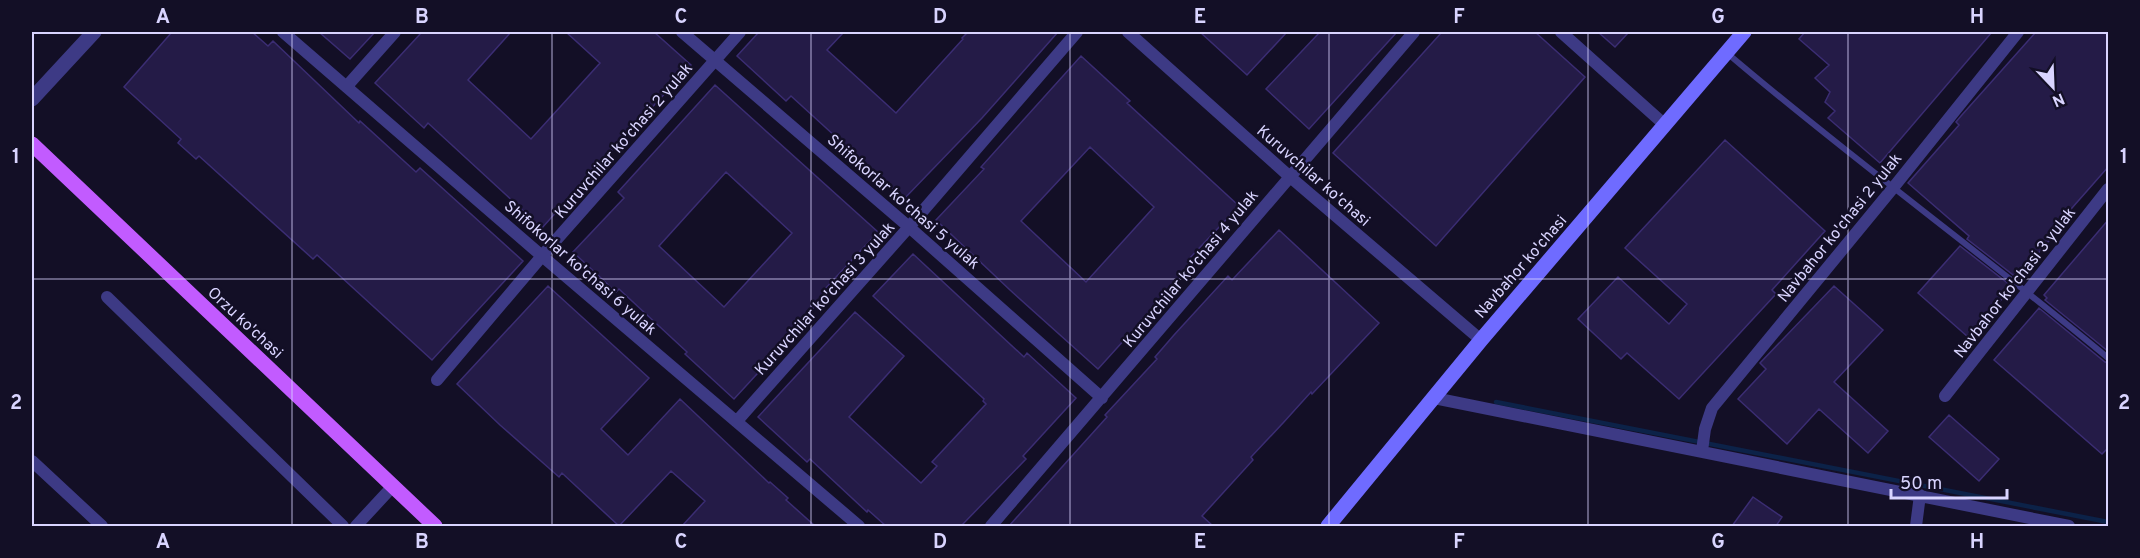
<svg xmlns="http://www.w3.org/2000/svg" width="2140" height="558" font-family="Overpass,sans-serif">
<rect width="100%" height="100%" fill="#130f26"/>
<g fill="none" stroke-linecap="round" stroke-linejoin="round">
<path stroke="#0c2248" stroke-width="4.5" d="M1496,402L2108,522"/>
</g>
<path fill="#241b47" stroke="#3b2d73" stroke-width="1.5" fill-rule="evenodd" d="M172,32H252L268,46L273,41L359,123L360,121L416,172L420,168L523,261L432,360L317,255L313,259L199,156L196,159L178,143L181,139L124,87Z
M319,32H375L350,59Z
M422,32H511L468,80L531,139L600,63L566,32H654L691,65L647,113L646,112L542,228L428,123L424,128L375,83Z
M759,32H844L827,50L896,113L963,39L962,38L968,32H1058L982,118L904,199L791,96L786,101L737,56Z
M1200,32H1287L1247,75Z
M1320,32H1397L1309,129L1266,89Z
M1442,32H1535L1585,77L1436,246L1333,153Z
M1598,32H1629L1615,47Z
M1805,32H1992L1880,163L1828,118L1835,111L1825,102L1830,92L1815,78L1829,65L1799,39Z
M2036,32H2109V166L2057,225L2060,228L2017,278L1967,239L1969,236L1908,183L1959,125L1956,122L1961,116Z
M1081,56L1130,101L1127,103L1239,206L1187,261L1192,265L1098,369L1010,290L936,220L984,169L981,167ZM1090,147L1154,207L1086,282L1021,221Z
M715,85L878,232L824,290L827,293L776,349L778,351L734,399L685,354L687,352L619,289L616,292L573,252L624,198L618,192ZM726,172L792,233L724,307L659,246Z
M1725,140L1825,231L1772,290L1776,294L1679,399L1627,353L1621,359L1578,319L1618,277L1669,324L1687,304L1625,248Z
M2109,219V352L2045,300L2047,298L2044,295Z
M1279,230L1379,323L1312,394L1311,392L1283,423L1251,457L1253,460L1202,516L1213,526H1009L1107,417L1105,415L1157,359L1155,357L1174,335L1228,276L1232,280Z
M1960,246L2010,285L2007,289L2009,291L1968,337L1918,293Z
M913,254L1024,357L1027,353L1076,398L1023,456L1026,459L961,526H886L868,510L867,512L810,459L807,462L758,417L855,312L904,356L849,417L921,483L937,466L932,462L986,404L983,401L984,399L873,296Z
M548,286L649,378L601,429L628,455L680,399L769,483L770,482L788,498L786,500L815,526H682L705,501L671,471L619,526L562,473L559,477L500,425L457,384Z
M1834,286L1883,330L1834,382L1888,431L1868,453L1819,409L1787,444L1738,399L1766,369L1760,363Z
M2039,308L2105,362L2109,363V447L2102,454L1994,360Z
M1949,415L1999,459L1979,481L1929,437Z
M1753,497L1782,517L1776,526H1732Z"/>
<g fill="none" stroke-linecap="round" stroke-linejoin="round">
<path stroke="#3d3a85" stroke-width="6" d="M1727,53C1851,159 1983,254 2108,358"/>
<path stroke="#3d3a85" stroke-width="12" d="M283,32L542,256L859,526
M682,32L909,227L1102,398
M1128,32L1289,176L1481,340
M1561,32L1665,125
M347,86L395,32
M107,297L343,526
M437,380L542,256L740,32
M1945,396L2108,189
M1434,398L2069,526
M737,421L909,227L1077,32
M1702,451L1705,429L1712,408L1893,188L2018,32
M32,461L102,526
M356,526L393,486
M991,526L1414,32
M1916,526L1920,495"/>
<path stroke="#3d3a85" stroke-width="15" d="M32,99L94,32"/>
<path stroke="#6f6bff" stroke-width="15" d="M1328,526L1481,340L1744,32"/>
<path stroke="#c25bff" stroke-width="15" d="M32,144L435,526"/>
</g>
<path fill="none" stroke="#d9d4ff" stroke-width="1.5" stroke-opacity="0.55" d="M292,32V526M552,32V526M811,32V526M1070,32V526M1329,32V526M1588,32V526M1848,32V526M32,279H2108"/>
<g text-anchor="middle" stroke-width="5" stroke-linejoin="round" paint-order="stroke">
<g font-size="16" fill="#d9d4ff" stroke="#130f26">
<text transform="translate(623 140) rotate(-49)" y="6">Kuruvchilar ko'chasi 2 yulak</text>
<text transform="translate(1314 175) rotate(41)" y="6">Kuruvchilar ko'chasi</text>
<text transform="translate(904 201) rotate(41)" y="6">Shifokorlar ko'chasi 5 yulak</text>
<text transform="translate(1839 227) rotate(-51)" y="6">Navbahor ko'chasi 2 yulak</text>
<text transform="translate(1520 266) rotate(-49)" y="6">Navbahor ko'chasi</text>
<text transform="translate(581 267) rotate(41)" y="6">Shifokorlar ko'chasi 6 yulak</text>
<text transform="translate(1190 268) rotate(-50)" y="6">Kuruvchilar ko'chasi 4 yulak</text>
<text transform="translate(2014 282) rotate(-52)" y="6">Navbahor ko'chasi 3 yulak</text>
<text transform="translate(824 298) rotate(-48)" y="6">Kuruvchilar ko'chasi 3 yulak</text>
<text transform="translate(246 322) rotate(43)" y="6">Orzu ko'chasi</text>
</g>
</g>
<rect width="2140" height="558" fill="none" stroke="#130f26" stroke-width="66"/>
<g transform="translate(2053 87) rotate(157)" stroke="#130f26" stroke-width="4.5" paint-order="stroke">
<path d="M0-4.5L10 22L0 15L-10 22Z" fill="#d9d4ff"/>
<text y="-9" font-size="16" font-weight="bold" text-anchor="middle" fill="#d9d4ff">N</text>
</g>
<path d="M1891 489v9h116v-9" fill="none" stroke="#d9d4ff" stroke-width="3"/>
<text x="1900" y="489" font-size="18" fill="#d9d4ff" stroke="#130f26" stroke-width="4.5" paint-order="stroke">50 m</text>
<rect x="33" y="33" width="2074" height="492" fill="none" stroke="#d9d4ff" stroke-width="2"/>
<g font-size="20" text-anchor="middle" font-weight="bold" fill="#d9d4ff">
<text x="163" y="23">A</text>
<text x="422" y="23">B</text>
<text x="681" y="23">C</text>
<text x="940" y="23">D</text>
<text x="1200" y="23">E</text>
<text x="1459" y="23">F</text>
<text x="1718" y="23">G</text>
<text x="1977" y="23">H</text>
<text x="16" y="163">1</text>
<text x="2124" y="163">1</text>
<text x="16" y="409">2</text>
<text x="2124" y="409">2</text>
<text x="163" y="548">A</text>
<text x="422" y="548">B</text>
<text x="681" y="548">C</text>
<text x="940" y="548">D</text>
<text x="1200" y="548">E</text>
<text x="1459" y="548">F</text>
<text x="1718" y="548">G</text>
<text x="1977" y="548">H</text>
</g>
</svg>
